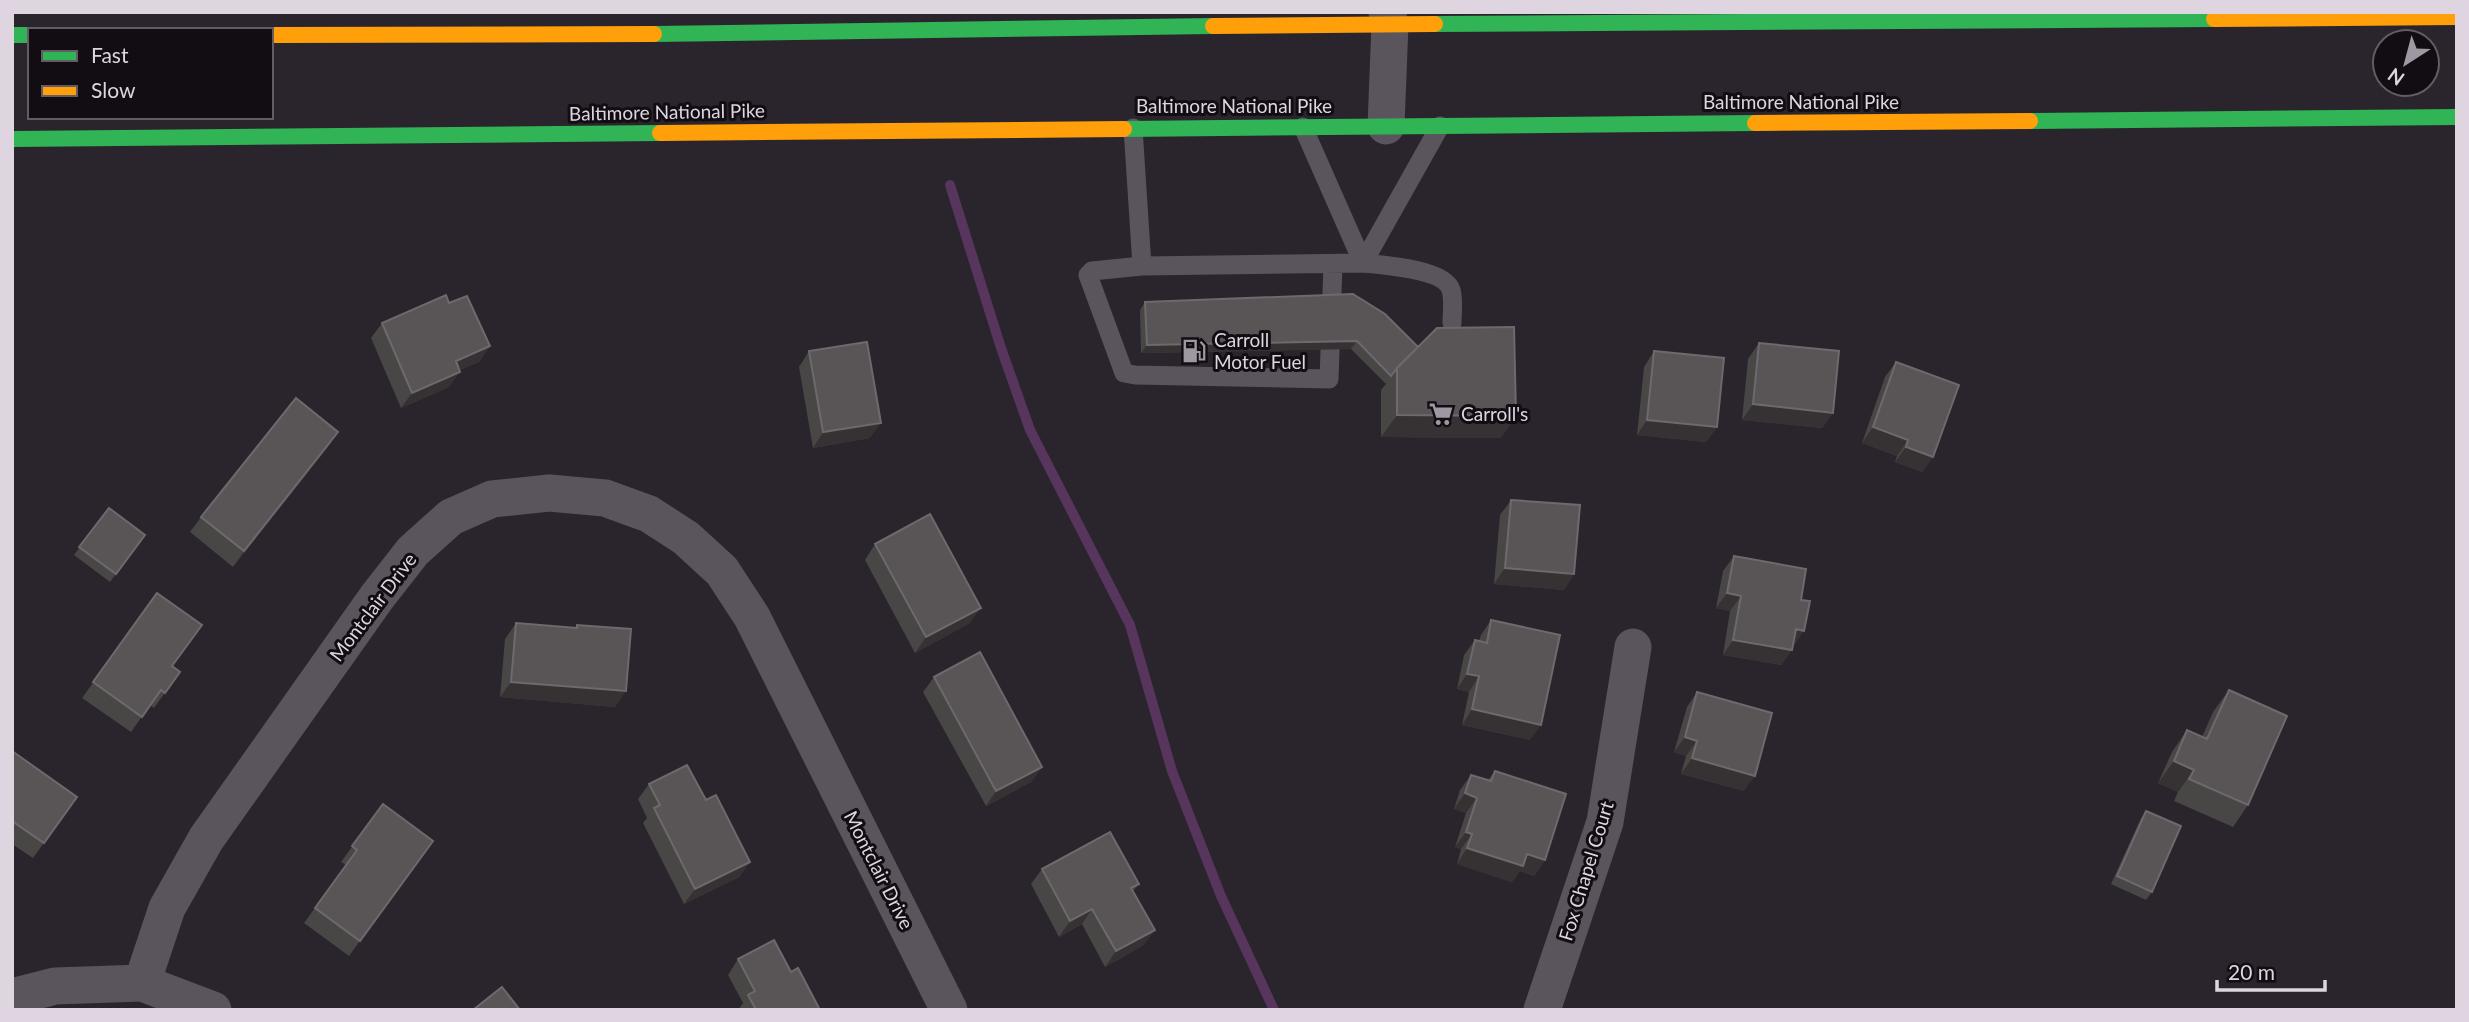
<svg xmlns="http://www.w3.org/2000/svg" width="2469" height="1022" font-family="Lato,sans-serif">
<rect width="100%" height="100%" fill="#2a242c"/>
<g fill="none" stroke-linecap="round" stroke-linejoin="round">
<path stroke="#57355d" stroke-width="10" d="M950,185L1001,348L1030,430L1130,625L1172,771L1221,896L1274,1010"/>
<path stroke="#5a545c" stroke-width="19" d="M1303,127L1363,263L1440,126
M1133,128L1142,266
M1333,264L1329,379L1135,375L1124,373L1088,275L1092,271L1142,266L1363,263C1382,265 1445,269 1451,290C1454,299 1452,313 1452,323"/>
<path stroke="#5a545c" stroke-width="37" d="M1386,126L1390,24L1387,12
M142,983L213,1010
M12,997L55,986L142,983L167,908L206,839L377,597L413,551L451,517L492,499L549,493L605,498L649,514L686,538L722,571L752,617L949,1010
M1542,1010L1605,822L1633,647"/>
<path stroke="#30b455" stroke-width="16" d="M1435,24L2214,19
M654,34L1213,26
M12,35H30
M2030,121L2457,117
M1124,129L1755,123
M12,139L660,133"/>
<path stroke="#ff9f0a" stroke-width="16" d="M2214,19L2457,17
M1213,26L1435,24
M271,35L654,34
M1755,123L2030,121
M660,133L1124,129"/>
</g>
<path fill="#494646" d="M1353,294L1501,438L1381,437V390L1386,384L1351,349L1141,353L1140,310L1145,302Z
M449,303L490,346L479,362L460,370L449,387L401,408L371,338L382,323Z
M1759,343L1833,413L1822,428L1742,420L1748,359Z
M809,351L870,438L813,448L799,367Z
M1654,351L1717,427L1706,442L1637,435L1644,367Z
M1896,362L1933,457L1922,472L1895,462L1897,456L1862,443L1885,377Z
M338,432L328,447L233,567L190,532L201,517Z
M1511,500L1574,574L1564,590L1494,584L1500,515Z
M109,508L145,535L110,582L74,555Z
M875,544L970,623L915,653L865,560Z
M1734,556L1801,600L1793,647L1792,646V650L1781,665L1723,655L1730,611L1716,608L1723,571Z
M157,593L173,666L180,672L154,708L150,705L131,732L82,698Z
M1491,620L1530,740L1462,725L1469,692L1457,689L1464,655L1475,640L1479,641L1481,635Z
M516,623L575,628L577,625L615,707L500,697L505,639Z
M934,677L1042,767L1031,782L986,806L923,692Z
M2229,690L2248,805L2233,827L2174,801L2178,792L2158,783L2172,752L2187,730L2202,737L2213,712Z
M1697,692L1744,791L1681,774L1686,756L1674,752L1687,707Z
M12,751L77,797L33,858L12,844Z
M1495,771L1545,860L1534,876L1520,871L1512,882L1457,864L1461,849L1455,847L1466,813L1454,809L1460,790L1471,775L1488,780Z
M649,784L706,800L750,862L739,877L684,904L643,823L647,818L638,799Z
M383,804L433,841L349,956L304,923L346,865L341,862Z
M2146,811L2152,892L2146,900L2111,884L2141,818Z
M1042,869L1139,884L1133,891L1144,945L1105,967L1082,924L1059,937L1031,884Z
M738,959L791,972L820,1010H738L743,1003L728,975Z"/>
<path fill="#363234" d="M1357,341L1351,349L1141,353L1147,345Z
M490,346L479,362L445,376L456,361Z
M460,372L449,387L401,408L412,393Z
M1753,404L1833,413L1822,428L1742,420Z
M1397,415L1516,416L1501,438L1381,437Z
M1647,420L1717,427L1706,442L1637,435Z
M881,423L870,438L813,448L823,432Z
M1873,427L1908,440L1897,456L1862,443Z
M338,432L328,447L233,567L244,551Z
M1906,447L1933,457L1922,472L1895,462Z
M1505,568L1574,574L1564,590L1494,584Z
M1727,593L1741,596L1730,611L1716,608Z
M981,608L970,623L915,653L926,637Z
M1796,629L1804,631L1793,647L1785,645Z
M1733,640L1792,650L1781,665L1723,655Z
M1467,674L1479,676L1469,692L1457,689Z
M511,682L626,691L615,707L500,697Z
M1472,709L1541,725L1530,740L1462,725Z
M1685,737L1697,741L1686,756L1674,752Z
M1692,758L1755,776L1744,791L1681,774Z
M2174,761L2194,770L2178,792L2158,783Z
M1042,767L1031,782L986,806L996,791Z
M1465,793L1477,798L1466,813L1454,809Z
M1466,832L1472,834L1461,849L1455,847Z
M1467,848L1527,854L1545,860L1534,876L1520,871L1512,882L1457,864Z
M750,862L739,877L684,904L695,889Z
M1092,909L1082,924L1059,937L1070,921Z
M1155,930L1144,945L1105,967L1116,951Z"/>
<path fill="#595556" stroke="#6e696c" stroke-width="2" d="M1353,294L1385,314L1418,347L1397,368L1391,376L1357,341L1147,345L1145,302Z
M446,295L449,303L467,296L490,346L456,361L460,372L412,393L382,323Z
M1514,327L1516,416L1397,415V368L1437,328Z
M867,342L881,423L823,432L809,351Z
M1759,343L1839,351L1833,413L1753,404Z
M1654,351L1724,358L1717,427L1647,420Z
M1896,362L1959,385L1933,457L1906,447L1908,440L1873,427Z
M296,398L338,432L244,551L201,517Z
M1511,500L1580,505L1574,574L1505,568Z
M109,508L145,535L116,574L79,547Z
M930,514L981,608L926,637L875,544Z
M1734,556L1806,569L1801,600L1810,601L1804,631L1796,629L1792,650L1733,640L1741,596L1727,593Z
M157,593L202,625L172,666L180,672L165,693L161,690L142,717L93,682Z
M1491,620L1560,635L1541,725L1472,709L1479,676L1467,674L1475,640L1487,643Z
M516,623L577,628V625L631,629L626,691L511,682Z
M980,652L1042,767L996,791L934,677Z
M2229,690L2287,716L2248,805L2189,779L2194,770L2174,761L2187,730L2207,739Z
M1697,692L1772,713L1755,776L1692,758L1697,741L1685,737Z
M12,751L77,797L44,843L12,821Z
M687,765L706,800L716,795L750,862L695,889L654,808L660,805L649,784Z
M1495,771L1566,794L1545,860L1527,854L1523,866L1467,848L1472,834L1466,832L1477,798L1465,793L1471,775L1491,781Z
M383,804L433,841L360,941L315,908L357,850L352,846Z
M2146,811L2181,826L2152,892L2117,876Z
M1110,832L1139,884L1131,888L1155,930L1116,951L1092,909L1070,921L1042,869Z
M774,940L791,972L798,968L820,1010H756L748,995L755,991L738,959Z
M502,987L520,1010H473Z"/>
<defs>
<g id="fuel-bare" transform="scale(1.89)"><path d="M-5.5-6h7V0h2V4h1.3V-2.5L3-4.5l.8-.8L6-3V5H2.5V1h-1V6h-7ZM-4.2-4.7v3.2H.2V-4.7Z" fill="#9f97a1" stroke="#120c13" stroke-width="2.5" paint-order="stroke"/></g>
<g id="supermarket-bare" transform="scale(1.89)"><path d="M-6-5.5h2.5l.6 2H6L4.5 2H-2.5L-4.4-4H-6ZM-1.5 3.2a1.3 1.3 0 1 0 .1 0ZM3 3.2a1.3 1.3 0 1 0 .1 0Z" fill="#9f97a1" stroke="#120c13" stroke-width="2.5" paint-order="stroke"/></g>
</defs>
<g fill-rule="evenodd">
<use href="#fuel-bare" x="1194" y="351"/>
<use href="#supermarket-bare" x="1441" y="414"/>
</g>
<g text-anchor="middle" stroke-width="6" stroke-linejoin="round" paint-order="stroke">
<g font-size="19" fill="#ded5e0" stroke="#120c13">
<text x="1801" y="109">Baltimore National Pike</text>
<text x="1234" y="113">Baltimore National Pike</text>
<text transform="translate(667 112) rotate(-1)" y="7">Baltimore National Pike</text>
<text transform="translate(373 607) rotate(-53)" y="7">Montclair Drive</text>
<text transform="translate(879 870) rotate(63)" y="7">Montclair Drive</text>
<text transform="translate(1586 871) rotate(-73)" y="7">Fox Chapel Court</text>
</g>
<g font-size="19" fill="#ded5e0" stroke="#120c13" text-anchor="start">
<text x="1214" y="347">Carroll<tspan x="1214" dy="22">Motor Fuel</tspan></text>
<text x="1461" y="421">Carroll's</text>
</g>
</g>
<rect width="2469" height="1022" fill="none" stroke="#ded5e0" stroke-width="28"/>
<rect x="28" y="28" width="245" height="91" fill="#120c13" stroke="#645c65" stroke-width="2"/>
<rect x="42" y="51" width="35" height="10" fill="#30b455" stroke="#645c65" stroke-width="2"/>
<text x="91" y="63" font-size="21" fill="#ded5e0">Fast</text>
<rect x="42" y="86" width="35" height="10" fill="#ff9f0a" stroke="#645c65" stroke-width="2"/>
<text x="91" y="98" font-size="21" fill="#ded5e0">Slow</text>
<g transform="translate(2406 63) rotate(216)"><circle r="33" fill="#120c13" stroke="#645c65" stroke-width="2"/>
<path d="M0-5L12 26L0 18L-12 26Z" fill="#9f97a1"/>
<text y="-10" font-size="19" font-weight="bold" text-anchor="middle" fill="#ded5e0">N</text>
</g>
<path d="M2217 980v10h108v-10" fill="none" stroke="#ded5e0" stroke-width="3.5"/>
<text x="2228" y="980" font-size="21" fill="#ded5e0" stroke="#120c13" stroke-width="5" paint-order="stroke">20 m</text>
</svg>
